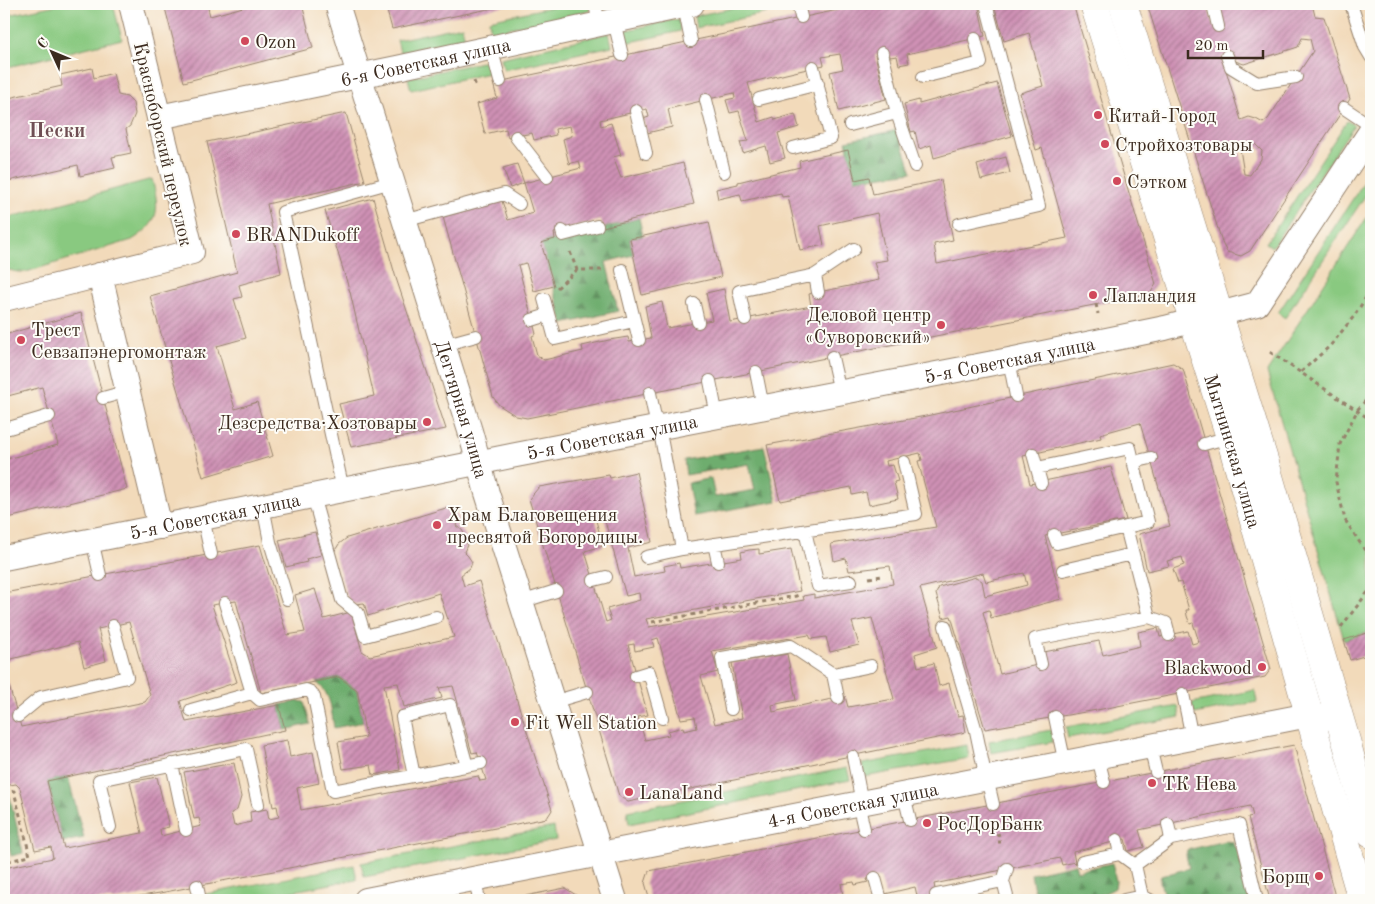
<svg xmlns="http://www.w3.org/2000/svg" width="1375" height="904" font-family="'Old Standard TT',serif">
<defs>
<pattern id="forest-firs" width="22" height="20" patternUnits="userSpaceOnUse" patternTransform="scale(1.25)"><rect width="22" height="20" fill="#6ead6e"/><path d="M5 1l3.5 6h-7zM16 11l3.5 6h-7z" fill="#5c8d5a"/></pattern>
<pattern id="building-hatch" width="6" height="6" patternUnits="userSpaceOnUse" patternTransform="scale(1.25)"><rect width="6" height="6" fill="#cf91b5"/><path d="M-1 1l2-2M0 6l6-6M5 7l2-2" fill="none" stroke="#a97793"/></pattern>
</defs>
<rect width="100%" height="100%" fill="#fdfcf7"/>
<filter id="ink" filterUnits="userSpaceOnUse"><feTurbulence type="fractalNoise" baseFrequency=".02" numOctaves="2"/><feDisplacementMap in="SourceGraphic" scale="10" xChannelSelector="R" yChannelSelector="G"/><feConvolveMatrix kernelMatrix="1 2 1 2 8 2 1 2 1" color-interpolation-filters="sRGB"/></filter>
<filter id="wash" filterUnits="userSpaceOnUse"><feTurbulence type="fractalNoise" baseFrequency=".0096" numOctaves="4" result="noise"/><feDisplacementMap in="SourceGraphic" scale="20" xChannelSelector="R" yChannelSelector="G"/><feGaussianBlur stdDeviation="1.12" result="paint"/><feColorMatrix in="noise" values="0 0 0 0 0 0 0 0 0 0 0 0 0 0 0 0 0 1.4 0 .05"/><feComposite in="paint" operator="in"/></filter>
<g filter="url(#wash)">
<rect width="100%" height="100%" fill="#f2daba"/>
<path fill="#89c980" stroke="#627a4f" d="M61,4H113L122,39L4,68V16Z
M565,4H588L590,11L491,32L489,20Z
M752,4H789L790,8L696,28L694,16Z
M678,19L681,31L626,43L623,31Z
M462,26L465,39L400,52L397,40Z
M609,33L612,46L504,70L501,58Z
M486,61L489,73L411,90L408,78Z
M1347,121L1354,125L1272,247L1266,243Z
M1371,171V187L1285,318L1278,313Z
M152,179C160,209 160,223 132,240L26,272H18L4,269V219Z
M1371,211V649L1366,633L1344,640L1267,372Z
M1255,690L1257,702L1194,714L1192,703Z
M1178,706L1180,717L1068,738L1066,727Z
M1051,730L1053,742L991,753L989,741Z
M967,745L969,758L864,777L862,764Z
M847,768L850,780L629,824L627,811Z
M554,827L556,840L364,877L361,863Z
M354,865L357,879L246,900H207L206,894Z"/>
<path fill="url(#forest-firs)" stroke="#546c46" d="M898,130L912,172L855,180L846,141Z
M639,218L643,236L630,239L633,255L606,262L618,311L563,324L541,243L555,239L557,241Z
M764,446L777,501L694,516L688,483L711,478L715,497L755,490L749,464L686,475L684,460Z
M339,677L357,690L363,722L334,728C331,709 331,693 316,682Z
M299,701L304,702L310,724L285,730L279,705Z
M68,777L84,838L63,842L47,781Z
M10,797L23,853L11,856L4,823V799Z
M1225,841L1233,842L1237,849L1251,900H1165L1160,881L1161,876L1189,868L1186,855L1187,850Z
M1112,863L1116,881L1115,888C1096,900 1065,900 1043,900L1034,890L1031,874L1075,864L1077,871Z"/>
<g id="blocks">
<path fill="url(#building-hatch)" fill-rule="evenodd" d="M164,4H207L210,16L247,6L246,4H302L313,48L184,82Z
M385,4H508V5L392,29Z
M866,4H978L985,36L907,54L909,63L899,65L897,56L890,57L889,52L875,55L886,99L839,111L830,72L843,69L840,54L822,57L824,65L748,83L759,122L774,117L775,120L795,114L799,127L778,133L785,158L770,162L766,146L743,153L740,142L748,141L739,111L730,113L726,100L735,98L734,93L668,109L672,127L647,133L643,119L649,117L647,109L600,120L601,126L611,123L621,155L613,157L621,178L683,163L694,204L603,227L601,220L554,233L555,239L541,243L554,286L534,291L526,263L518,265L536,334L532,336L537,355L544,360L583,351L582,346L609,340L628,337L629,342L651,338L645,306L662,302L667,328L712,320L706,293L724,289L730,322L811,306L809,294L879,280L874,262L887,260L877,213L820,226L824,245L800,250L788,196L782,197L781,193L742,201L740,194L718,199L716,189L738,184V182L800,167L799,161L848,150L855,180L869,177L873,194L941,180L953,240L934,244L937,264L1067,238L1042,148L1036,150L1020,93L1043,86L1029,33L1004,41L994,4H1073L1156,284L1150,294L905,342L527,418L516,416L499,405L493,397L443,217L502,201L508,220L533,213L524,183L510,188L503,168L517,164L524,183L581,168L579,161L569,164L563,139L572,136L570,126L555,129L556,135L534,140L532,133L508,138L506,129L485,134L477,104L497,98L493,83Z
M1147,4H1207L1214,27L1219,9L1239,4H1317L1313,8L1315,16L1324,17L1350,99L1250,251L1241,256L1227,252L1223,245ZM1302,38L1310,39L1313,51L1268,119L1263,123L1256,119L1249,117L1241,120L1222,57L1233,55L1235,61L1244,64L1298,47ZM1247,142L1254,143L1262,151L1261,159L1250,175L1244,174L1240,149Z
M92,68L94,78L113,73L118,95L127,97L133,103L135,114L130,126L126,129L131,153L112,157L115,168L80,176L78,165L4,182V99L62,86L60,75Z
M997,83L1012,136L934,158L931,145L919,149L915,131L911,132L904,104L919,100V104Z
M346,113L365,181L267,204L281,273L239,285L242,297L234,299L246,338L217,346L235,409L257,402L273,456L203,477L150,296L237,272L207,142Z
M1006,157L1010,173L981,180L977,165Z
M373,198L396,278L446,429L351,447L339,404L374,396L350,292L325,211Z
M709,222L721,277L642,295L630,239Z
M81,313L127,489L4,519V447L7,459L58,445L42,387L4,397V335Z
M1173,363L1183,369L1271,669L1265,677L1097,710L985,729L951,616L943,618L936,594L939,587L976,577L982,581L985,596L1027,585L1024,573L986,582L983,573L920,588L937,647L915,654L918,667L934,663L939,686L949,683L958,716L963,715L966,732L628,802L619,796L529,499L539,487L609,475L610,478L636,472L652,542L628,548L634,577L665,571L664,566L679,563L680,568L742,558L741,552L749,550L759,549V554L791,549L800,591L646,619L649,627L804,600L803,596L814,594V598L893,584L890,566L849,571L846,558L834,561L831,544L936,527L918,461L922,460L920,453L886,461L887,466L893,465L898,481L894,482L898,499L869,505L866,492L852,495L851,487L780,501L767,445L926,416ZM1140,423L1170,526L1139,534L1147,571L1169,566L1167,561L1182,557L1184,565L1173,569L1178,583L1181,582L1189,610H1186L1187,616L1190,624L1193,623L1199,642L1192,644L1188,631L1160,637L1158,628L1138,632L1140,646L1103,655L1099,641L1044,652L1041,664L1000,674L983,612L989,610L991,618L1061,599L1045,536L1126,520L1111,467L1030,484L1023,456L1101,438L1100,434ZM603,514L626,596L639,593L640,600L607,609L611,620L606,622L585,551L603,546L595,517ZM872,618L894,699L848,707L845,696L773,712L772,705L796,700L787,654L732,663L742,718L715,724L701,676L718,672L712,651L809,635L811,639L826,637L830,652L859,645L852,622ZM658,638L681,719L695,717L697,728L684,731L683,727L668,731L669,735L645,740L638,717L648,715L628,645L634,644L635,651L654,647L652,640Z
M446,508L452,510L457,515L458,521L456,526L462,530L466,537L467,545L464,552L468,556L472,562L470,568L461,575L464,586L479,581L552,810L547,818L160,893L116,900H4V868L53,858L51,847L35,850L20,788L16,784L4,786V669L21,727L145,702L150,695L129,622L98,629L106,661L84,667L78,642L4,661V593L260,545L287,635L305,632L295,595L315,589L324,619L351,612L362,651L370,656L454,637L439,593L368,616L364,603L355,604L348,599L334,552L339,544L347,538ZM236,601L261,693L339,677L357,690L366,737L338,742L343,769L371,765L373,775L400,770L384,685L398,683L404,707L442,698L439,688L453,686L472,753L477,752L486,780L480,781L478,776L301,810L297,788L319,783L313,752L290,757L287,740L261,745L273,807L277,806L279,817L269,819L267,809L250,812L251,822L234,826L231,813L237,810L241,797L234,763L184,772L194,819L199,818L201,826L161,836L160,829L169,827L157,777L130,782L142,833L64,848L47,781L285,730L279,705L186,722L180,701L237,682L212,605Z
M315,532L321,555L306,559L307,562L286,567L279,540Z
M1367,633L1371,654L1350,660L1344,640Z
M1294,745L1336,900H1270L1248,817L1253,816L1250,806L1139,830L1144,847L1128,851L1125,839L1073,852L1075,862L1062,865L1060,858L934,884L937,900H918L915,887L885,894L880,877L867,879L868,882L855,885L854,882L841,884L844,900H650L645,883L649,871Z
M565,888L579,897L580,900H505Z"/>
</g>
</g>
<g filter="url(#ink)">
<use href="#blocks" fill-opacity="0" stroke="#96826c" stroke-width="1"/>
<g fill="none" stroke-linecap="round" stroke-linejoin="round">
<g stroke="#96826c" stroke-width="14">
<path id="service" d="M595,4L599,24
M798,4L801,17
M1217,4L1214,9L1218,26
M1351,4L1365,47L1371,57
M684,6L691,41
M614,21L622,55
M491,47L500,81
M882,53L897,113L915,166
M1227,56L1231,67L1257,83L1296,77
M923,77L981,63L975,39
M759,99L818,84
M706,100L724,172
M1344,108L1371,126
M636,111L646,153
M850,125L897,113
M516,137L547,177
M793,148L831,138L813,67
M404,221L504,194L519,204
M959,224L1039,206L986,4
M562,231L563,235L597,226
M622,270L639,340
M815,275L818,292
M544,299L555,339L634,321
M694,304L698,322
M745,319L739,291L815,275L854,249
M532,320L548,315
M443,345L476,336
M832,357L840,392
M1009,360L1016,396
M756,372L763,407
M710,381L717,416
M650,393L657,427
M103,398L128,391
M659,427L682,549L916,514L904,462
M9,428L49,416
M1204,444L1233,436
M1033,454L1041,483
M1133,462L1151,458
M1037,468L1130,448L1148,522L1057,543L1054,535
M343,490L283,212L392,182
M313,496L342,600L358,613L365,636L436,617
M263,506L270,542L287,599
M203,518L211,554
M1126,527L1149,617
M805,531L818,586L851,581
M92,540L100,575
M714,544L718,562
M646,557L682,549
M1063,570L1133,554
M594,580L606,577
M521,602L556,591
M945,626L976,731L986,779
M1041,664L1035,639L1149,617L1166,623L1169,635
M833,674L838,698
M636,676L649,672L662,718
M252,693L260,700L306,690L311,692L314,697L333,791L481,763
M1183,694L1192,738
M553,702L587,692
M731,709L722,658L791,646L833,674L871,666
M191,710L252,693L225,603
M18,716L41,697L127,677L113,626
M1055,717L1065,764
M1150,747L1156,772
M853,757L862,803
M1098,757L1104,782
M172,764L186,830
M414,776L402,717L450,705L467,766
M987,778L993,804
M904,795L910,820
M858,803L864,829
M1168,824L1171,839
M110,827L99,780L246,749L258,804
M1117,840L1120,854
M1082,862L1120,854L1135,865L1171,839L1239,825L1257,900
M1135,865L1142,896L1150,900
M875,878L881,900
M475,879L479,900
M1003,881L1007,869
M197,886L200,900
M936,895L1003,881L1008,900
M1124,900L1142,896"/>
</g>
<g stroke="#96826c" stroke-width="26">
<g id="minor">
<path id="s1" d="M337,4L470,431L487,493L615,900"/>
<path id="s2" d="M159,117L397,68L692,4"/>
<path d="M100,275L160,527"/>
<path d="M4,299L192,252L131,4"/>
<path id="s3" d="M4,558L516,455L1009,360L1165,328L1257,304L1371,131"/>
<path id="s4" d="M366,900L1309,715L1326,718"/>
</g>
</g>
<g stroke="#96826c" stroke-width="29">
<g id="tertiary">
<path id="s5" d="M1094,4L1230,437L1362,900"/>
<path d="M1123,4L1268,473L1347,744L1371,834"/>
</g>
</g>
<path stroke="#96826c" stroke-width="3" stroke-dasharray="4 4" stroke-linecap="butt" d="M474,81L476,87
M570,252L577,270
M557,288L577,270H604
M1096,304L1098,314
M1270,352L1371,420
M1301,372L1330,346L1355,315L1371,289
M1371,395L1358,409L1340,444L1336,482L1345,520L1366,552L1371,557
M869,578L882,576
M652,622L796,596L801,594
M1341,627L1371,588
M4,793L14,791L30,856L4,862
M996,835L1000,834
M998,842H1001
M911,900L918,899"/>
<use href="#service" stroke="#fff" stroke-width="12"/>
<use href="#minor" stroke="#fff" stroke-width="24"/>
<use href="#tertiary" stroke="#fff" stroke-width="28"/>
</g>
</g>
<g fill="#d1495b" stroke="#fdfcf7" stroke-width="2">
<circle cx="245" cy="41" r="5"/>
<circle cx="1098" cy="115" r="5"/>
<circle cx="1105" cy="144" r="5"/>
<circle cx="1117" cy="181" r="5"/>
<circle cx="236" cy="234" r="5"/>
<circle cx="1093" cy="295" r="5"/>
<circle cx="941" cy="325" r="5"/>
<circle cx="21" cy="340" r="5"/>
<circle cx="427" cy="422" r="5"/>
<circle cx="437" cy="525" r="5"/>
<circle cx="1262" cy="667" r="5"/>
<circle cx="515" cy="722" r="5"/>
<circle cx="1152" cy="783" r="5"/>
<circle cx="629" cy="792" r="5"/>
<circle cx="927" cy="823" r="5"/>
<circle cx="1319" cy="876" r="5"/>
</g>
<g text-anchor="middle" stroke-width="4" stroke-linejoin="round" paint-order="stroke">
<g font-size="19" fill="#3b2a1e" stroke="#fdfcf7" text-anchor="start">
<text x="255" y="48">Ozon</text>
<text x="1108" y="122">Китай-Город</text>
<text x="1115" y="151">Стройхозтовары</text>
<text x="1127" y="188">Сэтком</text>
<text x="246" y="241">BRANDukoff</text>
<text x="1103" y="302">Лапландия</text>
<text x="931" y="321" text-anchor="end">Деловой центр<tspan x="931" dy="22">«Суворовский»</tspan></text>
<text x="31" y="336">Трест<tspan x="31" dy="22">Севзапэнергомонтаж</tspan></text>
<text x="417" y="429" text-anchor="end">Дезсредства·Хозтовары</text>
<text x="447" y="521">Храм Благовещения<tspan x="447" dy="22">пресвятой Богородицы.</tspan></text>
<text x="1252" y="674" text-anchor="end">Blackwood</text>
<text x="525" y="729">Fit Well Station</text>
<text x="1162" y="790">ТК Нева</text>
<text x="639" y="799">LanaLand</text>
<text x="937" y="830">РосДорБанк</text>
<text x="1309" y="883" text-anchor="end">Борщ</text>
</g>
<g font-size="19" fill="#3b2a1e" stroke="#fdfcf7">
<text dy="7" stroke="none"><textPath href="#s2" startOffset="272">6-я Советская улица</textPath></text>
<text transform="translate(164 144) rotate(77)" y="7">Красноборский переулок</text>
<text dy="7" stroke="none"><textPath href="#s3" startOffset="1025">5-я Советская улица</textPath></text>
<text dy="7" stroke="none"><textPath href="#s1" startOffset="424">Дегтярная улица</textPath></text>
<text dy="7" stroke="none"><textPath href="#s3" startOffset="620">5-я Советская улица</textPath></text>
<text dy="7" stroke="none"><textPath href="#s5" startOffset="468">Мытнинская улица</textPath></text>
<text dy="7" stroke="none"><textPath href="#s3" startOffset="215">5-я Советская улица</textPath></text>
<text dy="7" stroke="none"><textPath href="#s4" startOffset="496">4-я Советская улица</textPath></text>
</g>
<g font-size="20" font-weight="bold" fill="#6f4e53" stroke="#fdfcf7">
<text x="57" y="137">Пески</text>
</g>
</g>
<rect width="1375" height="904" fill="none" stroke="#fdfcf7" stroke-width="20"/>
<g transform="translate(52 52) rotate(314)" stroke="#fdfcf7" stroke-width="4" paint-order="stroke">
<path d="M0-4L9 19L0 12L-9 19Z" fill="#3b2a1e"/>
<text y="-8" font-size="14" font-weight="bold" text-anchor="middle" fill="#3b2a1e">С</text>
</g>
<path d="M1188 50v8h75v-8" fill="none" stroke="#3b2a1e" stroke-width="2.5"/>
<text x="1195" y="50" font-size="15" fill="#3b2a1e" stroke="#fdfcf7" stroke-width="4" paint-order="stroke">20 m</text>
</svg>
